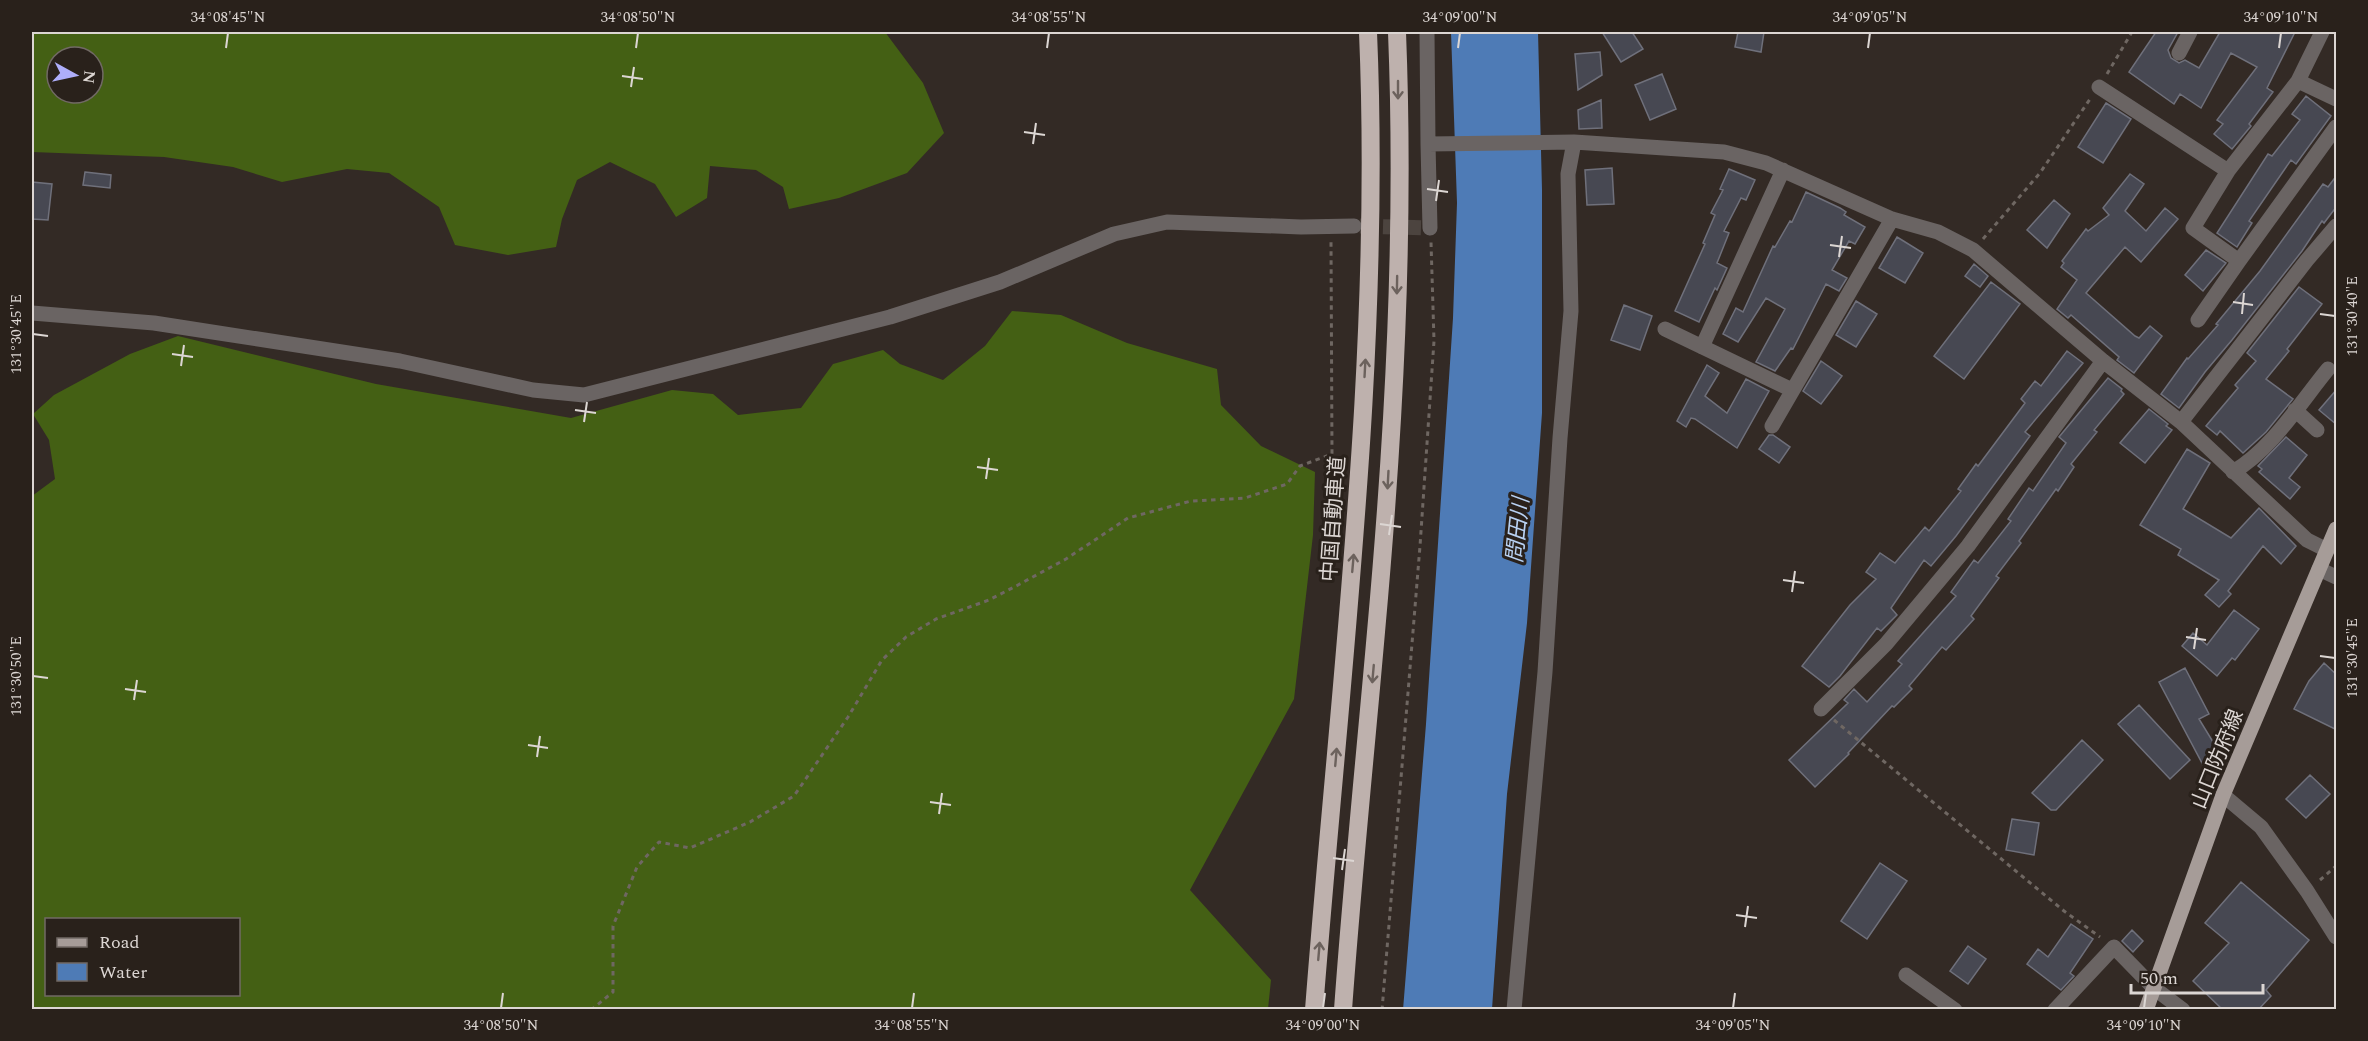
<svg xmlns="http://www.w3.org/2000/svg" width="2368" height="1041" font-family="Spectral,'Noto Sans JP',serif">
<rect width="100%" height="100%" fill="#332a25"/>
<path fill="#446014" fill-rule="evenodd" d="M32,32H885L923,83L944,133L907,173L839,198L789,209L783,187L756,170L710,166L707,198L676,217L655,184L610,162L577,180L562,219L556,247L508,255L455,245L439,207L389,173L347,169L282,182L233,167L164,157L32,152ZM57,57H93V93H57Z
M1012,311L1061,315L1127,343L1217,369L1221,405L1261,446L1315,472L1313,535L1294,699L1190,890L1271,980L1268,1009H32V496L55,479L49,440L33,414L54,395L130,354L178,336L376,384L571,418L672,390L713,394L738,415L801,408L833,364L883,350L900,364L943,380L985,346ZM46,920H238V994H46Z"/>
<path fill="#4e7bb6" d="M1451,32H1538L1542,190V413L1527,623L1507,794L1492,1009L1403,1010L1426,724L1453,318L1457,203Z"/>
<path fill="#474852" stroke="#6f707b" stroke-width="1.5" d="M1602,32H1632L1643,49L1621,62Z
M1738,32H1764L1761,52L1735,47Z
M2156,32H2178L2168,50L2171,58L2179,63L2185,60L2199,68L2220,32H2295L2267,88L2273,92L2249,124L2251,126L2232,149L2214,134L2223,124L2217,120L2257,67L2231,53L2201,108L2180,94L2174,104L2129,72Z
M1600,52L1602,75L1578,90L1575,54Z
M1662,74L1676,109L1650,120L1635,85Z
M2306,96L2331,116L2296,164L2291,160L2249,221L2252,223L2237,247L2217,233L2268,154L2272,156L2300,120L2292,114Z
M1601,100L1602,128L1579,129L1578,110Z
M2106,103L2131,119L2103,163L2078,147Z
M1612,168L1614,204L1587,205L1585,170Z
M1729,169L1755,180L1746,200L1741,198L1724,231L1729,233L1717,263L1727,268L1717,290L1715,288L1699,322L1675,311L1705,244L1703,243L1715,215L1711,213L1723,190L1720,189Z
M85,172L111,175L110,188L83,185Z
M2130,174L2144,184L2125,211L2146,231L2165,208L2178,219L2141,262L2125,247L2086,293L2135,336L2139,338L2150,326L2162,336L2134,373L2117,360L2119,357L2071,315L2068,318L2057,309L2077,280L2061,267L2064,263L2062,261L2086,229L2088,231L2109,215L2103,208Z
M2337,175V206L2324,223L2322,221L2302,251L2232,340L2205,372L2179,408L2161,394L2187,358L2188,359L2218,325L2216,324L2260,271L2323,184L2328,187Z
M32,182L52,184L48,220L32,219Z
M1806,192L1840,208L1846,212L1844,215L1865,227L1855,244L1849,241L1832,270L1847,278L1839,291L1826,284L1793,349L1791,348L1775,371L1756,362L1785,309L1766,298L1738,342L1723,334L1736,308L1743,312L1773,246L1775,247L1790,221L1792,222Z
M2054,200L2070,214L2047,248L2027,230Z
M1897,237L1923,253L1905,283L1879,268Z
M2206,250L2226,263L2203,291L2185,275Z
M1974,264L1988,276L1980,287L1965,276Z
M1991,282L2020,304L1964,379L1934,356Z
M2299,287L2322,304L2287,349L2289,351L2266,379L2293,399L2266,432L2243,453L2220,431L2217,435L2206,426L2238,388L2235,385L2256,361L2247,353Z
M1856,301L1877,314L1856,347L1836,335Z
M1624,305L1652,316L1640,350L1611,340Z
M2067,351L2083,363L2025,432L2030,436L1956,536L1931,566L1924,560L1891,608L1897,615L1881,631L1877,628L1840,676L1829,687L1802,666L1850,605L1876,579L1866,572L1880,553L1895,563L1925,527L1929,531L1961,491L1958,489L1976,464L1978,466L2025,403L2021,399L2035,381L2041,386Z
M1821,361L1842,376L1821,404L1803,391Z
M1707,365L1719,373L1705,396L1727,413L1746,379L1769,391L1737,448L1695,419L1691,418L1686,427L1677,421Z
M2108,378L2122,389L2121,391L2124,394L2094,430L2097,432L2071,464L2074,467L2058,491L2056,489L2019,541L2021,543L1996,576L1999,578L1971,616L1974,619L1946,650L1942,647L1909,686L1912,689L1894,707L1892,706L1848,753L1849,754L1815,787L1789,760L1848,703L1844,700L1854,689L1867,702L1902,664L1898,661L1956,596L1951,592L1974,560L1978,563L2011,521L2008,519L2029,488L2033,491L2066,443L2059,437Z
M2337,389V425L2319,410Z
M2149,409L2168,424L2166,426L2172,430L2145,463L2120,443Z
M1769,435H1773L1790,447L1779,463L1759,449Z
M2286,437L2307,455L2289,478L2300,487L2290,499L2259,472L2262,469L2258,466Z
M2187,449L2210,463L2183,509L2231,538L2259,508L2296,546L2281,564L2263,546L2228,591L2231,594L2219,607L2205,595L2219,580L2178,555L2181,549L2140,525Z
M2234,610L2259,629L2235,660L2232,658L2217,676L2182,646L2193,633L2207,645Z
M2324,663L2337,675V730L2294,709L2309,681Z
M2185,668L2209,714L2199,719L2221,755L2203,765L2159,682Z
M2139,705L2190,760L2170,779L2118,724Z
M2082,740L2103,760L2056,810H2051L2032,793Z
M2310,775L2330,794L2306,818L2286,799Z
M2012,819L2039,823L2034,855L2006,850Z
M1880,863L1907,881L1867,939L1841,921Z
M2241,882L2309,940L2266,990L2271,996L2258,1010H2223L2193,981L2229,943L2205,923Z
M2071,924L2093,939L2070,973L2074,976L2061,990L2027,964L2038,949L2048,957Z
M2132,930L2143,941L2133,952L2122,941Z
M1968,946L1986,959L1968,984L1950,971Z"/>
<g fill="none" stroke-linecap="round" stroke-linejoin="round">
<path stroke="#4c443f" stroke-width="15" stroke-dasharray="15 8" stroke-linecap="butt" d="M1360,226L1430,228"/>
<path stroke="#6f6762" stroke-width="3" stroke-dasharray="4.5 4.5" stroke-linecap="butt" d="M2107,74L2132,32
M1983,239L2040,173L2090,99
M1834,720L2064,911L2100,937
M2320,880L2336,866
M591,1010L613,992V926L637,867L659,842L690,848L750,822L794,796L848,717L882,660L906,637L936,619L989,600L1018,585L1066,559L1128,518L1191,501L1245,498L1287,484L1300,466L1332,454L1331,242
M1382,1010L1420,546L1434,341L1431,242"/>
<path stroke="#6a6463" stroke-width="15" d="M1427,32L1428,144
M2179,53L2190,32
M2298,81L2336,99
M2099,87L2228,171L2298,81L2322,32
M2228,171L2193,228L2239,261
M1430,228L1428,144L1574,142L1724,152L1766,163L1892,219L1938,232L1973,250L2103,361L2181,422L2307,540L2327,550
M32,313L154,323L400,361L533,390L584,395L890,317L1000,282L1114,234L1167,222L1301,227L1354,226
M2198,320L2239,261L2336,127
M1665,329L1792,390
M1702,347L1783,170
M2295,410L2317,430
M2181,422L2307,260L2336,226
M1772,426L1892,219
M2233,472C2272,449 2300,403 2328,369
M2319,569L2336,577
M1821,709L1886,644L1968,546L2103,361
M2223,795L2261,827L2307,891L2336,937
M1906,975L1955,1010
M1514,1010L1545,672L1560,438L1571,311L1568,174L1574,142
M2055,1010L2114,947L2154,988L2183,1010"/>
<path stroke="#a69c98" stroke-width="15" d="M2146,1010L2223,795L2336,529"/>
<path stroke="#beb1ad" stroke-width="18" d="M1314,1010C1339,684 1382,359 1368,32
M1343,1010C1352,883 1365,758 1376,632C1394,432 1405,232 1397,32"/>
</g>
<defs><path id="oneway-shaft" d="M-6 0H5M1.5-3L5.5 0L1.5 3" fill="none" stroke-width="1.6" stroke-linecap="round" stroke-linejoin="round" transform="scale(1.5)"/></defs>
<g stroke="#6c625d">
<use href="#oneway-shaft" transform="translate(1398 90) rotate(90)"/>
<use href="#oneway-shaft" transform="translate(1397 285) rotate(91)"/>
<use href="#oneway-shaft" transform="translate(1365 368) rotate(-87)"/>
<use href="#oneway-shaft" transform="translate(1388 480) rotate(93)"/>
<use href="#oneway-shaft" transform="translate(1353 563) rotate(-85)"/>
<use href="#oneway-shaft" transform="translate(1373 674) rotate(95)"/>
<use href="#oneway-shaft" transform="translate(1336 757) rotate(-85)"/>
<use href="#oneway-shaft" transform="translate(1319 951) rotate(-85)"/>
</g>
<path fill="none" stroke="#dcd6d3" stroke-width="2" d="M226,48L228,33M636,48L638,33M1047,48L1049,33M1458,48L1460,33M1868,48L1870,33M2279,48L2281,33M622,76L643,79M631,87L634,67M1024,132L1045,135M1033,144L1036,123M1427,189L1448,192M1436,201L1439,180M1830,245L1851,248M1839,257L1842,236M2233,302L2253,305M2242,314L2244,293M2320,314L2335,316M33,334L48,336M172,354L193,357M181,366L184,345M575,410L596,413M584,422L587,402M977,467L998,470M986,479L989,458M1380,524L1401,527M1389,535L1392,515M1783,580L1804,583M1792,592L1795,571M2186,637L2206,640M2194,649L2197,628M2320,656L2335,658M33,676L48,678M125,689L146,692M134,700L137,680M528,745L548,748M537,757L540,736M930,802L951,805M939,814L942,793M1333,858L1354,861M1342,870L1345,849M1736,915L1757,918M1745,927L1748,906M501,1008L503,993M912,1008L914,993M1323,1008L1325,993M1733,1008L1735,993M2144,1008L2146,993"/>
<g text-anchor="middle" stroke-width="6" stroke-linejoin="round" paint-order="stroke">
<g font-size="21" fill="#dcd6d3" stroke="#29211b">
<text transform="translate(1333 519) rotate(-86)" y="7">中国自動車道</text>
<text transform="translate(2217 759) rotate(-68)" y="7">山口防府線</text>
</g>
<g font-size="22" font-style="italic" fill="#b8d1f2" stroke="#29211b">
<text transform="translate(1517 530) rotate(-84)" y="8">問田川</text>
</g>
</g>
<rect width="2368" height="1041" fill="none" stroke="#29211b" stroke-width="66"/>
<rect x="45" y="918" width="195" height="78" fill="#29211b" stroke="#716965" stroke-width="1.5"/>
<rect x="57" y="938" width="30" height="9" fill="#a69c98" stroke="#716965" stroke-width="1.5"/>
<text x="99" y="948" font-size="18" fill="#dcd6d3">Road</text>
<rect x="57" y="963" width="30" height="18" fill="#4e7bb6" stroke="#716965" stroke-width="1.5"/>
<text x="99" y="978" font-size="18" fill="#dcd6d3">Water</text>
<g transform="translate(75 75) rotate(98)"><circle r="28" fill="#29211b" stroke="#716965" stroke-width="1.5"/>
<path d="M0-4.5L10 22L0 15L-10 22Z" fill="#aeaefa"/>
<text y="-9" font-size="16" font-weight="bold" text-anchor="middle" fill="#dcd6d3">N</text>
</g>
<path d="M2131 984v9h132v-9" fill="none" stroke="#dcd6d3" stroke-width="3"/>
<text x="2140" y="984" font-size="18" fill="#dcd6d3" stroke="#29211b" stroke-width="4.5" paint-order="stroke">50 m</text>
<rect x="33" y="33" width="2302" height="975" fill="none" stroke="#dcd6d3" stroke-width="2"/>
<g font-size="15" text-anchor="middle" fill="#dcd6d3">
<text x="228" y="22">34°08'45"N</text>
<text x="638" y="22">34°08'50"N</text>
<text x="1049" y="22">34°08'55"N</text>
<text x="1460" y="22">34°09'00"N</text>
<text x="1870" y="22">34°09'05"N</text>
<text x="2281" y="22">34°09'10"N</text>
<text transform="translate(2352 316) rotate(-90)" y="5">131°30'40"E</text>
<text transform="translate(16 334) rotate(-90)" y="5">131°30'45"E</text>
<text transform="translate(2352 658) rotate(-90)" y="5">131°30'45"E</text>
<text transform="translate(16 676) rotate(-90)" y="5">131°30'50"E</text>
<text x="501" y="1030">34°08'50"N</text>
<text x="912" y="1030">34°08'55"N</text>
<text x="1323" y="1030">34°09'00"N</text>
<text x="1733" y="1030">34°09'05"N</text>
<text x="2144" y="1030">34°09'10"N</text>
</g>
</svg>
